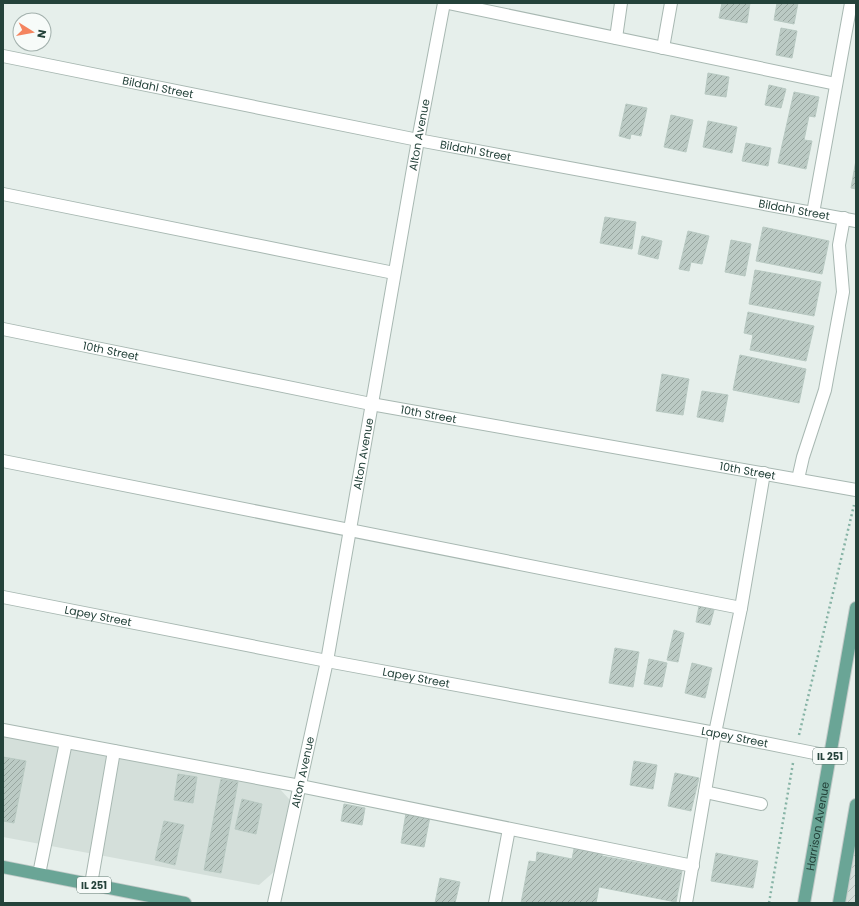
<svg xmlns="http://www.w3.org/2000/svg" width="859" height="906" font-family="Poppins,sans-serif">
<defs>
<pattern id="industrial-furrows" width="10" height="10" patternUnits="userSpaceOnUse"><rect width="10" height="10" fill="#d4dfda"/><path d="M-1 1l2-2M0 10L10 0M9 11l2-2" fill="none" stroke="#b6c1bc"/></pattern>
<pattern id="building-hatch" width="6" height="6" patternUnits="userSpaceOnUse"><rect width="6" height="6" fill="#bbcac4"/><path d="M-1 1l2-2M0 6l6-6M5 7l2-2" fill="none" stroke="#98a6a0"/></pattern>
</defs>
<rect width="100%" height="100%" fill="#e6efeb"/>
<path fill="#d4dfda" d="M3,736L278,787L290,800L275,871L259,885L3,837Z"/>
<path fill="url(#industrial-furrows)" d="M856,839V903H844Z"/>
<path fill="url(#building-hatch)" stroke="#b8c9c2" d="M722,3H750L747,23L719,18Z
M777,3H798L794,24L774,20Z
M781,28L797,31L792,58L776,55Z
M708,73L729,77L726,97L705,94Z
M769,85L786,89L781,108L765,105Z
M794,92L819,97L815,117L809,116L804,140L812,141L806,169L778,163Z
M626,104L647,108L641,136L631,134L630,139L619,136Z
M671,115L693,120L686,152L664,147Z
M708,121L737,127L732,153L703,147Z
M746,143L771,148L768,166L742,161Z
M856,160V189L851,188Z
M605,217L636,222L632,249L600,243Z
M763,227L829,241L822,274L756,261Z
M688,231L709,236L702,264L691,262L689,271L679,269Z
M642,236L662,241L658,259L638,254Z
M731,240L751,244L745,276L725,272Z
M755,270L821,282L814,316L749,304Z
M748,312L814,326L806,361L750,350L753,335L744,333Z
M740,355L806,369L799,403L733,390Z
M662,374L689,379L683,415L656,411Z
M702,391L728,395L723,422L697,417Z
M699,606L714,610L710,625L696,622Z
M674,630L684,633L678,662L667,660Z
M615,648L639,652L633,687L609,683Z
M649,659L667,663L662,687L644,684Z
M692,663L712,668L705,698L685,693Z
M3,757L26,761L14,823L3,821Z
M634,761L657,765L653,789L630,785Z
M675,773L699,778L691,811L668,806Z
M178,774L197,777L193,803L174,800Z
M221,779L238,782L221,873L204,870Z
M242,799L262,804L256,834L235,829Z
M344,804L365,808L362,825L341,821Z
M406,813L430,817L424,847L401,843Z
M164,821L184,825L175,865L155,860Z
M575,844L603,850L602,856L682,871L676,902L599,887L596,903H521L529,861L536,862L537,852L572,859Z
M716,853L758,861L753,888L711,881Z
M440,878L460,882L455,903H435Z"/>
<g fill="none" stroke-linecap="round" stroke-linejoin="round">
<g stroke="#a8b8b2" stroke-width="14">
<g id="minor">
<path d="M448,3L836,84"/>
<path d="M616,38L621,3"/>
<path d="M663,48L671,3"/>
<path id="s1" d="M3,56L418,140L856,221"/>
<path d="M3,194L394,273"/>
<path d="M813,213L851,3"/>
<path id="s2" d="M3,329L371,404L856,490"/>
<path d="M3,461L741,608"/>
<path d="M798,479L803,457L825,390L843,292L839,245L844,218"/>
<path id="s3" d="M3,597L327,661L715,733L829,756"/>
<path d="M3,730L300,786L693,866"/>
<path d="M705,792L761,804"/>
<path d="M39,874L66,742"/>
<path d="M91,884L114,751"/>
<path id="s4" d="M274,903L327,661L418,140L444,3"/>
<path d="M495,903L509,829"/>
<path d="M686,903L715,733L741,608L764,473"/>
</g>
</g>
<g stroke="#c2cac8" stroke-width="14">
<g id="major">
<path d="M3,867L185,903"/>
<path id="s5" d="M804,903L856,608"/>
<path d="M839,903L856,805"/>
</g>
</g>
<path stroke="#86b3a5" stroke-width="2.5" stroke-dasharray="2 3" stroke-linecap="butt" d="M799,735L854,505
M769,903L793,763"/>
<use href="#minor" stroke="#fff" stroke-width="12"/>
<use href="#major" stroke="#6aa596" stroke-width="12"/>
</g>
<g text-anchor="middle" stroke-width="3.5" stroke-linejoin="round" paint-order="stroke">
<g fill="#f7fbf9" stroke="#637a73" stroke-width="1">
<rect x="813" y="748" width="34" height="16" rx="3"/>
<rect x="77" y="877" width="34" height="16" rx="3"/>
</g>
<g font-size="10" font-weight="bold" fill="#24423a">
<text x="830" y="760">IL 251</text>
<text x="94" y="889">IL 251</text>
</g>
<g font-size="11" fill="#24423a" stroke="#f7fbf9">
<text dy="4" stroke="none"><textPath href="#s1" startOffset="158">Bildahl Street</textPath></text>
<text dy="4" stroke="none"><textPath href="#s4" startOffset="782">Alton Avenue</textPath></text>
<text dy="4" stroke="none"><textPath href="#s1" startOffset="482">Bildahl Street</textPath></text>
<text dy="4" stroke="none"><textPath href="#s1" startOffset="806">Bildahl Street</textPath></text>
<text dy="4" stroke="none"><textPath href="#s2" startOffset="110">10th Street</textPath></text>
<text dy="4" stroke="none"><textPath href="#s2" startOffset="434">10th Street</textPath></text>
<text dy="4" stroke="none"><textPath href="#s4" startOffset="458">Alton Avenue</textPath></text>
<text dy="4" stroke="none"><textPath href="#s2" startOffset="758">10th Street</textPath></text>
<text dy="4" stroke="none"><textPath href="#s3" startOffset="97">Lapey Street</textPath></text>
<text dy="4" stroke="none"><textPath href="#s3" startOffset="421">Lapey Street</textPath></text>
<text dy="4" stroke="none"><textPath href="#s3" startOffset="745">Lapey Street</textPath></text>
<text dy="4" stroke="none"><textPath href="#s4" startOffset="134">Alton Avenue</textPath></text>
<text dy="4" stroke="none"><textPath href="#s5" startOffset="78">Harrison Avenue</textPath></text>
</g>
</g>
<rect width="859" height="906" fill="none" stroke="#24423a" stroke-width="8"/>
<g transform="translate(32 32) rotate(101)"><circle r="19" fill="#f7fbf9" stroke="#a3b1ad"/>
<path d="M0-3L7 15L0 10L-7 15Z" fill="#f4845f"/>
<text y="-6" font-size="11" font-weight="bold" text-anchor="middle" fill="#24423a">N</text>
</g>
</svg>
